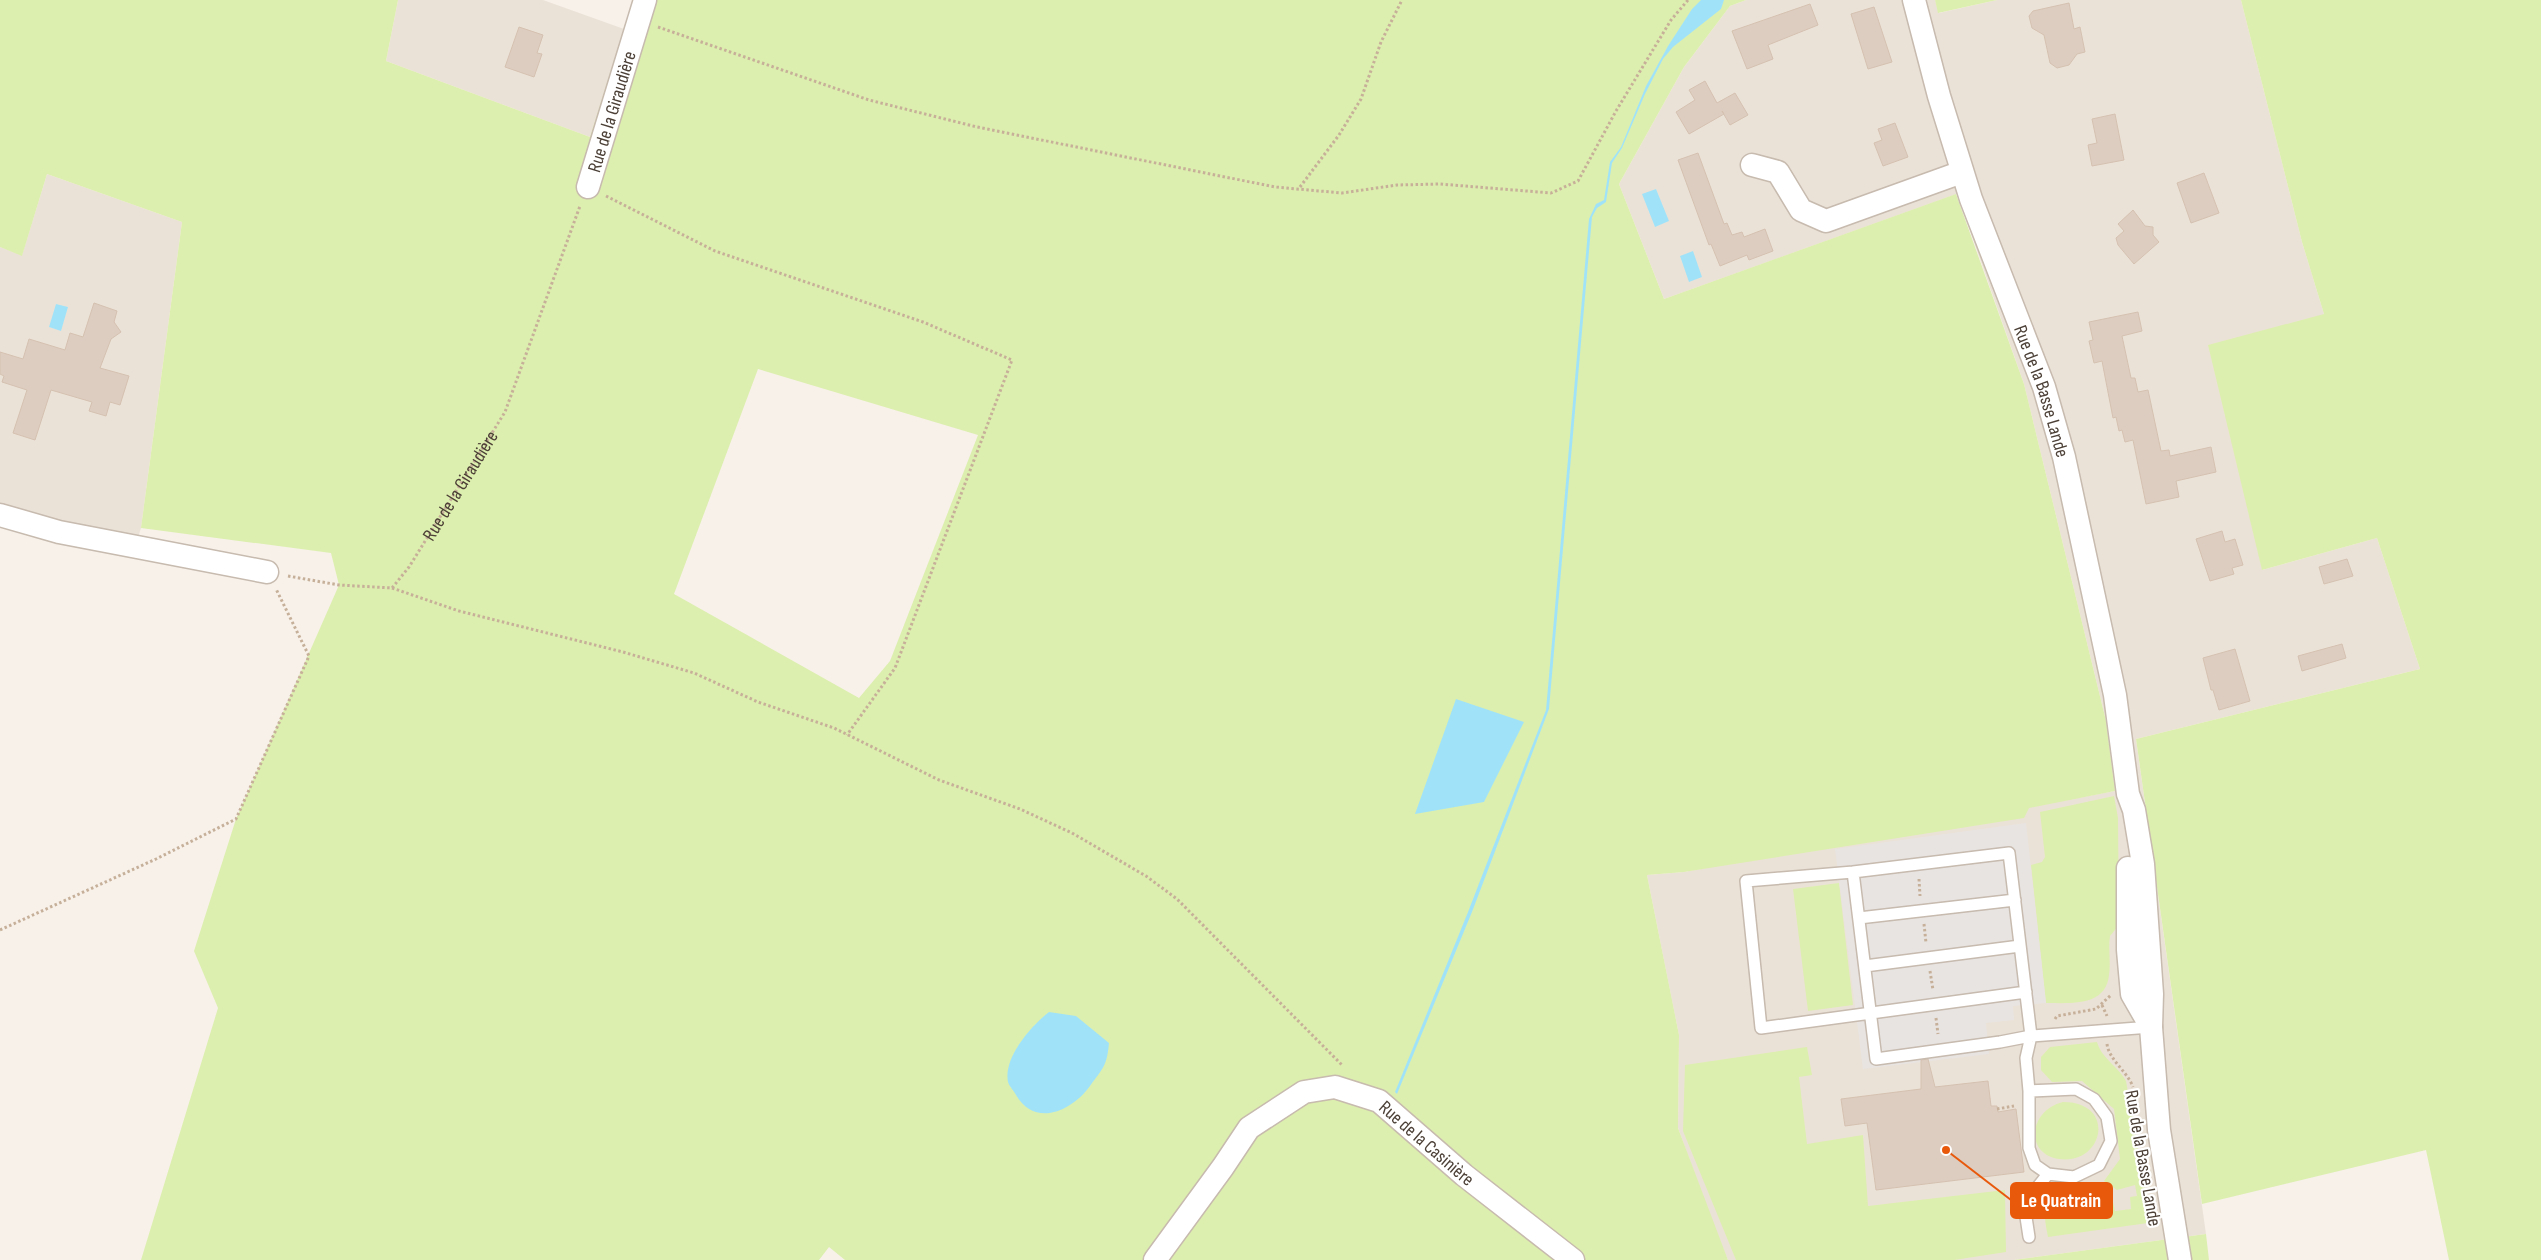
<svg xmlns="http://www.w3.org/2000/svg" width="2541" height="1260" font-family="'Sofia Sans Condensed',sans-serif">
<rect width="100%" height="100%" fill="#f7f1ea"/>
<path fill="#ebe2d7" d="M398,0H543L624,29L590,137L386,61Z
M1746,0H1935L1939,13L1997,0H2241L2302,242L2324,314L2262,570L2377,538L2420,669L2136,739L2206,1234L2014,1260H1728L1712,1221L1678,1128L1679,1035L1647,875L1684,872L2115,791L2106,721L2024,384L1957,194L1664,299L1619,184L1684,67L1730,6Z
M47,174L182,222L141,528L135,547L0,514V247L22,255Z"/>
<path fill="#ddefae" fill-rule="evenodd" d="M0,0H398L386,61L590,137L633,0H1746L1730,6L1684,67L1619,184L1664,299L1956,194L2024,384L2106,721L2115,791L2029,808L2024,818L1684,872L1647,875L1679,1035L1678,1128L1728,1260H1160L1149,1252L1143,1260H845L829,1247L819,1260H141L218,1008L194,951L236,819L339,585L331,553L141,528L182,222L47,174L22,256L0,247ZM758,369L978,435L890,661L859,698L674,594Z
M1935,0H1997L1938,13Z
M2241,0H2541V1260H2449L2426,1150L2202,1204L2136,739L2420,669L2377,538L2262,570L2208,345L2324,314L2302,242Z
M2114,796L2118,818L2119,925L2110,936C2108,948 2111,962 2109,975C2106,1007 2070,1003 2046,1003L2031,865L2042,862L2045,857L2040,812Z
M1839,883L1853,1005L1808,1011L1793,889Z
M2097,1042C2102,1059 2118,1066 2126,1081L2147,1201L2148,1223L2048,1237C2046,1226 2042,1212 2049,1202C2055,1195 2089,1188 2098,1190C2102,1191 2108,1195 2112,1197L2115,1211L2131,1209L2130,1197L2137,1196L2135,1185L2117,1190L2104,1181L2120,1159L2114,1109L2082,1081L2052,1082L2041,1070V1057L2050,1047Z
M1807,1047L1812,1075L1799,1077L1807,1144L1863,1135L1868,1206L2005,1190L2006,1252L1954,1260H1736L1683,1131L1685,1065Z
M2063,1102C2117,1102 2104,1165 2059,1159C2024,1154 2029,1110 2063,1102Z
M2206,1234L2209,1260H2014Z"/>
<path fill="#e8e4e2" d="M2026,823L2046,1003L2013,1006L2014,1020L1986,1023L1989,1054L1863,1069L1835,849Z"/>
<path fill="#a0e3f9" d="M1701,0H1724L1721,9L1673,47L1663,59L1645,94L1622,148L1612,163L1606,202L1597,208L1592,217L1549,709L1472,912L1397,1094L1395,1092L1468,912L1546,710L1589,219L1596,204L1604,200L1610,162L1621,147L1646,86L1668,46L1692,9Z
M1656,189L1669,221L1655,227L1642,194Z
M1693,251L1702,277L1689,282L1680,256Z
M56,304L68,307L61,331L49,327Z
M1456,699L1524,722L1484,802L1415,814Z
M1049,1012L1076,1016L1109,1043C1107,1066 1103,1068 1090,1086C1072,1111 1035,1128 1016,1095C1014,1091 1009,1086 1008,1082C1003,1058 1031,1026 1049,1012Z"/>
<path fill="#ddcdc1" stroke="#d5c1b0" d="M2069,3L2074,29L2080,27L2085,52L2077,54L2069,65L2057,68L2050,63L2044,35L2032,28L2029,16L2033,11Z
M1810,4L1818,25L1768,45L1773,59L1747,69L1732,31Z
M1874,7L1892,62L1868,69L1851,14Z
M519,27L543,35L537,53L542,54L534,77L505,67Z
M1705,81L1717,103L1735,93L1748,115L1730,125L1722,111L1724,114L1689,134L1676,112L1695,100L1689,90Z
M2115,114L2124,160L2092,166L2088,145L2097,143L2092,119Z
M1895,123L1908,157L1883,166L1874,143L1882,140L1878,129Z
M1698,153L1724,224L1727,223L1732,235L1742,232L1744,237L1765,229L1773,251L1749,260L1747,255L1720,266L1711,244L1709,245L1678,160Z
M2204,173L2219,213L2191,223L2177,183Z
M2133,210L2145,226L2153,227V235L2159,242L2134,264L2118,245L2116,238L2124,231L2118,224Z
M94,303L117,311L114,322L121,332L111,339L100,368L129,376L120,405L110,402L106,416L89,411L92,402L51,390L35,440L13,433L27,390L2,382L4,376L0,374V352L23,359L29,339L65,350L70,333L83,337Z
M2138,312L2142,331L2122,336L2131,378H2135L2138,392L2148,390L2161,451L2169,450L2170,456L2211,447L2216,472L2176,481L2179,497L2146,504L2133,440L2125,442L2122,430L2119,431L2116,417L2113,418L2102,361L2094,363L2089,341L2093,340L2089,322Z
M2222,531L2225,542L2235,539L2243,565L2232,568L2234,574L2210,581L2196,539Z
M2347,559L2353,576L2324,584L2319,567Z
M2342,644L2346,658L2302,671L2298,656Z
M2235,649L2250,701L2219,710L2213,690H2211L2203,658Z
M1928,1059L1935,1087L1988,1081L1991,1106H1997L1998,1112L2016,1109L2024,1172L1876,1190L1867,1123L1845,1126L1841,1099L1921,1089V1060Z"/>
<g fill="none" stroke-linecap="round" stroke-linejoin="round">
<g stroke="#c7baae" stroke-width="14">
<path id="lane" d="M2009,853L2031,1036L2000,1042L1876,1059L1853,872Z
M1853,872L1746,881L1761,1028L2026,992
M1859,918L2015,900
M1865,966L2020,946
M2029,1091L2026,1058L2031,1036L2151,1027
M2029,1237L2024,1204L2048,1174L2074,1177L2099,1165L2111,1141L2107,1117L2094,1099L2076,1089L2029,1091V1148L2035,1165L2048,1174"/>
</g>
<g stroke="#c7baae" stroke-width="25">
<g id="street">
<path id="s2" d="M1914,0L1939,96L1971,199L2044,387L2064,457L2115,695L2128,794L2134,810L2143,864L2152,994L2151,1027L2159,1130L2180,1260"/>
<path d="M1752,165L1778,172L1801,210L1826,221L1962,172"/>
<path id="s3" d="M588,187L645,0"/>
<path d="M0,515L59,532L267,572"/>
<path d="M2128,868V950L2132,994L2151,1027"/>
<path id="s4" d="M1155,1260L1223,1167L1249,1128L1304,1092L1335,1087L1379,1101L1464,1175L1573,1260"/>
</g>
</g>
<g stroke="#c7b09a" stroke-width="3" stroke-dasharray="2.5 2.5" stroke-linecap="butt">
<path d="M658,27L869,100L977,127L1275,187L1342,193L1397,185L1440,184L1551,193L1578,181L1616,111L1671,20L1688,0"/>
<path d="M1300,187L1339,135L1361,99L1381,42L1402,0"/>
<path d="M606,196L715,251L923,322L1012,360L895,668L847,735"/>
<path id="s1" d="M288,576L339,585L392,588L409,567L505,412L580,206"/>
<path d="M392,588L459,611L623,652L694,673L758,702L834,728L939,780L1020,809L1072,833L1146,876L1177,899L1343,1066"/>
<path d="M1919,879L1920,896"/>
<path d="M1924,924L1926,943"/>
<path d="M0,930L156,859L236,819L309,656L276,589"/>
<path d="M1930,971L1933,990"/>
<path d="M2102,1005L2107,1016"/>
<path d="M1936,1018L1938,1034"/>
<path d="M2055,1019L2057,1016L2096,1009L2111,995"/>
<path d="M2107,1044C2109,1060 2127,1071 2133,1087"/>
<path d="M1997,1109L2014,1106"/>
</g>
<use href="#lane" stroke="#fff" stroke-width="11"/>
<use href="#street" stroke="#fff" stroke-width="22"/>
</g>
<g text-anchor="middle" stroke-width="4.5" stroke-linejoin="round" paint-order="stroke">
<g font-size="19" fill="#4c4037" stroke="#fff">
<text dy="7" stroke="none"><textPath href="#s3" startOffset="79">Rue de la Giraudière</textPath></text>
<text dy="7" stroke="none"><textPath href="#s2" startOffset="412">Rue de la Basse Lande</textPath></text>
<text dy="7" stroke="none"><textPath href="#s1" startOffset="228">Rue de la Giraudière</textPath></text>
<text dy="7" stroke="none"><textPath href="#s4" startOffset="369">Rue de la Casinière</textPath></text>
<text transform="translate(2144 1158) rotate(80)" y="7">Rue de la Basse Lande</text>
</g>
</g>
<path fill="none" stroke="#e8590c" stroke-width="2" d="M1946 1150L2011 1200"/>
<circle fill="#e8590c" stroke="#fff" stroke-width="2" cx="1946" cy="1150" r="5"/>
<rect fill="#e8590c" stroke="#e8590c" stroke-width="2" x="2011" y="1183" width="101" height="35" rx="5"/>
<g font-size="20" text-anchor="middle" font-weight="bold" fill="#fff">
<text x="2061" y="1207">Le Quatrain</text>
</g>
</svg>
